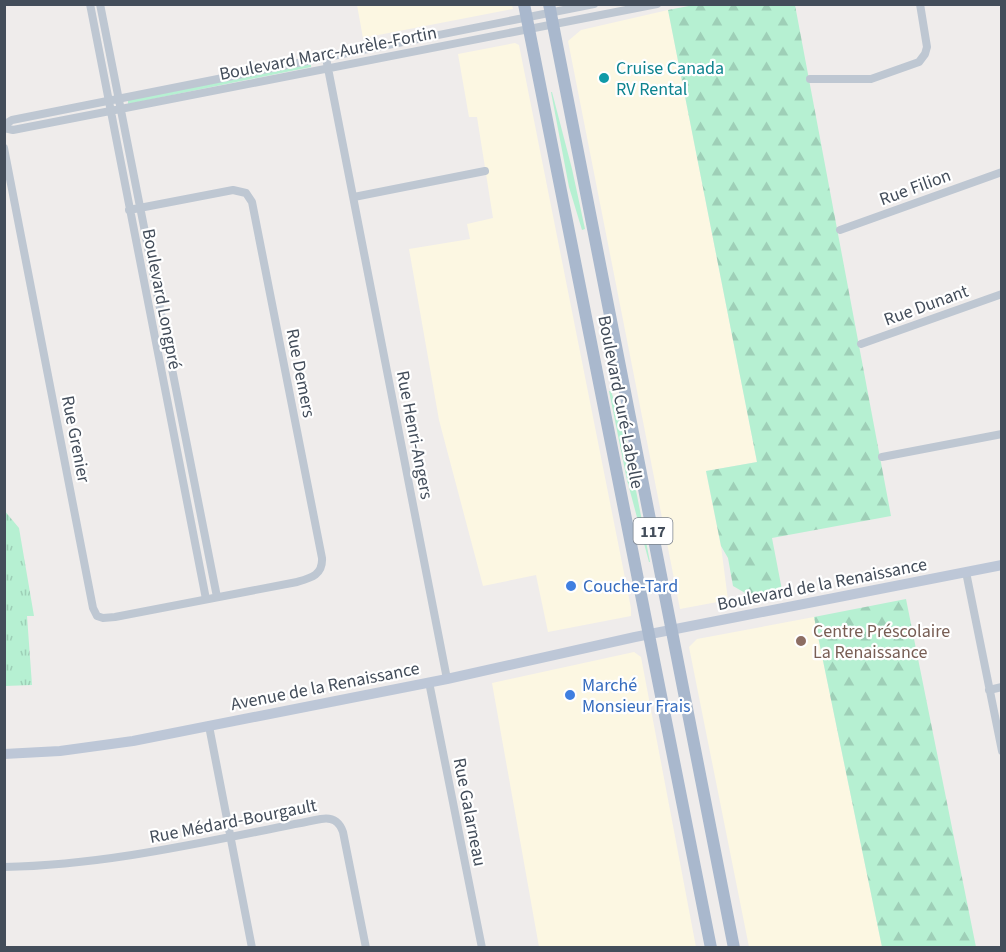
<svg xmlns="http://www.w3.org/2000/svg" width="1006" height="952" font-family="'Source Sans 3',sans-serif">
<defs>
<pattern id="forest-firs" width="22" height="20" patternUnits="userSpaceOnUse" patternTransform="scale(1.5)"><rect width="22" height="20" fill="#b6f0d2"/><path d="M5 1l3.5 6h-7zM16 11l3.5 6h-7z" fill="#9ecfb7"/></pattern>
<pattern id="park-tufts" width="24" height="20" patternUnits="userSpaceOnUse" patternTransform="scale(1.5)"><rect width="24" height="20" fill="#b6f0d2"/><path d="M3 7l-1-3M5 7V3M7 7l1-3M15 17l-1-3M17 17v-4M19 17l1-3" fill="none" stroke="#9ecfb7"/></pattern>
</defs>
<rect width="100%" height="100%" fill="#efeceb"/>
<path fill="#fcf7e2" d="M512,5L513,9L363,38L357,5Z
M668,10L757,462L706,471L721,546L728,600L680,609L568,41L581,30Z
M515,43L519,45L631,608V616L548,632L536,575L483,586L439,420L409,249L470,239L467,224L493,218L477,117H469L458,54Z
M814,617L882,947H749L689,647L697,639Z
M634,652L641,657L696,947H539L492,683Z"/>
<path fill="#b6f0d2" d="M311,64V67L128,104V100Z
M551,92H552L572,169L585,229L582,230L569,187Z
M609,391H611L625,434L650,562H649L627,480Z"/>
<path fill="url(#forest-firs)" d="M699,4L795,5L891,516L772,538L782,590L747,594L733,586L728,558L721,546L706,471L757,462L668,10Z
M906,599L976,947H882L814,617Z"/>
<path fill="url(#park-tufts)" d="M4,510L19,528L34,616H27L32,685L5,686Z"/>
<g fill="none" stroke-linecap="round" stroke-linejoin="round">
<path stroke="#bec7d2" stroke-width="8" d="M90,4L206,599
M100,4L217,597
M326,58L447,679
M810,79H871L919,62L925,54L927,47L920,4
M4,125L12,120L594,4
M4,128L13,130L657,4
M4,148L93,608L97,616L103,618L115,617L297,582C311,578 323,575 322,558L252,202L246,193L233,190L129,210
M354,197L485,171
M840,230L1002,172
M861,344L1002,294
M882,457L1002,434
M966,572L1002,751
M429,682L482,948
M989,690L1002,687
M209,726L252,948
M4,867C112,865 216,839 321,819C332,817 339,821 343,832L366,948"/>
<path stroke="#bdc7d7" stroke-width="10" d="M4,754L60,751L133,741L447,679L635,637L1002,565"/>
<path stroke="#a9b8cd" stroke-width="12" d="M524,4L711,948
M549,4L734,948"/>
</g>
<circle fill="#0f9aa8" stroke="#fff" stroke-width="2" cx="604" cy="78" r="6"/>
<g fill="#3f7fe0" stroke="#fff" stroke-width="2">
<circle cx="571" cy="586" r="6"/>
<circle cx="570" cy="695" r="6"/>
</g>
<circle fill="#8d6e63" stroke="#fff" stroke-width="2" cx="801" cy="641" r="6"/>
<g text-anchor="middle" stroke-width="4.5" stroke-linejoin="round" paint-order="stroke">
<rect fill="#fff" stroke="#7b828c" stroke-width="1.5" x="633.5" y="518" width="39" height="26" rx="4.5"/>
<g font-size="16" font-weight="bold" fill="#434d5a">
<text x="653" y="537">117</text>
</g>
<g font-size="18" fill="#434d5a" stroke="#fff">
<text transform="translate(328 53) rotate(-11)" y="6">Boulevard Marc-Aurèle-Fortin</text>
<text transform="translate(915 187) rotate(-20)" y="6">Rue Filion</text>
<text transform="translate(162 299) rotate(79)" y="6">Boulevard Longpré</text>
<text transform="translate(926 305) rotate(-20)" y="6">Rue Dunant</text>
<text transform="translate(301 373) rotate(79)" y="6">Rue Demers</text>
<text transform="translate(621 402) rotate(79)" y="6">Boulevard Curé-Labelle</text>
<text transform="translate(415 435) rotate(79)" y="6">Rue Henri-Angers</text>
<text transform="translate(76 439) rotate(79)" y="6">Rue Grenier</text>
<text transform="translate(822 584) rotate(-11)" y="6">Boulevard de la Renaissance</text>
<text transform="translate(325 686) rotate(-11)" y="6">Avenue de la Renaissance</text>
<text transform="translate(470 812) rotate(79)" y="6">Rue Galarneau</text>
<text transform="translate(233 821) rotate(-11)" y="6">Rue Médard-Bourgault</text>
</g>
<g font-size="18" fill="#0d838f" stroke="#fff" text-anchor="start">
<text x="616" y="74">Cruise Canada<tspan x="616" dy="21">RV Rental</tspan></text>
</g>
<g font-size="18" fill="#366cbe" stroke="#fff" text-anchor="start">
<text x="583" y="592">Couche-Tard</text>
<text x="582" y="691">Marché<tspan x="582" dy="21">Monsieur Frais</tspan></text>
</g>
<g font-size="18" fill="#785e54" stroke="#fff" text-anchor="start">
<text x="813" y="637">Centre Préscolaire<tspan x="813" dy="21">La Renaissance</tspan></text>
</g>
</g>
<rect width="1006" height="952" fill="none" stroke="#434d5a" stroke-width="12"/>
</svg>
